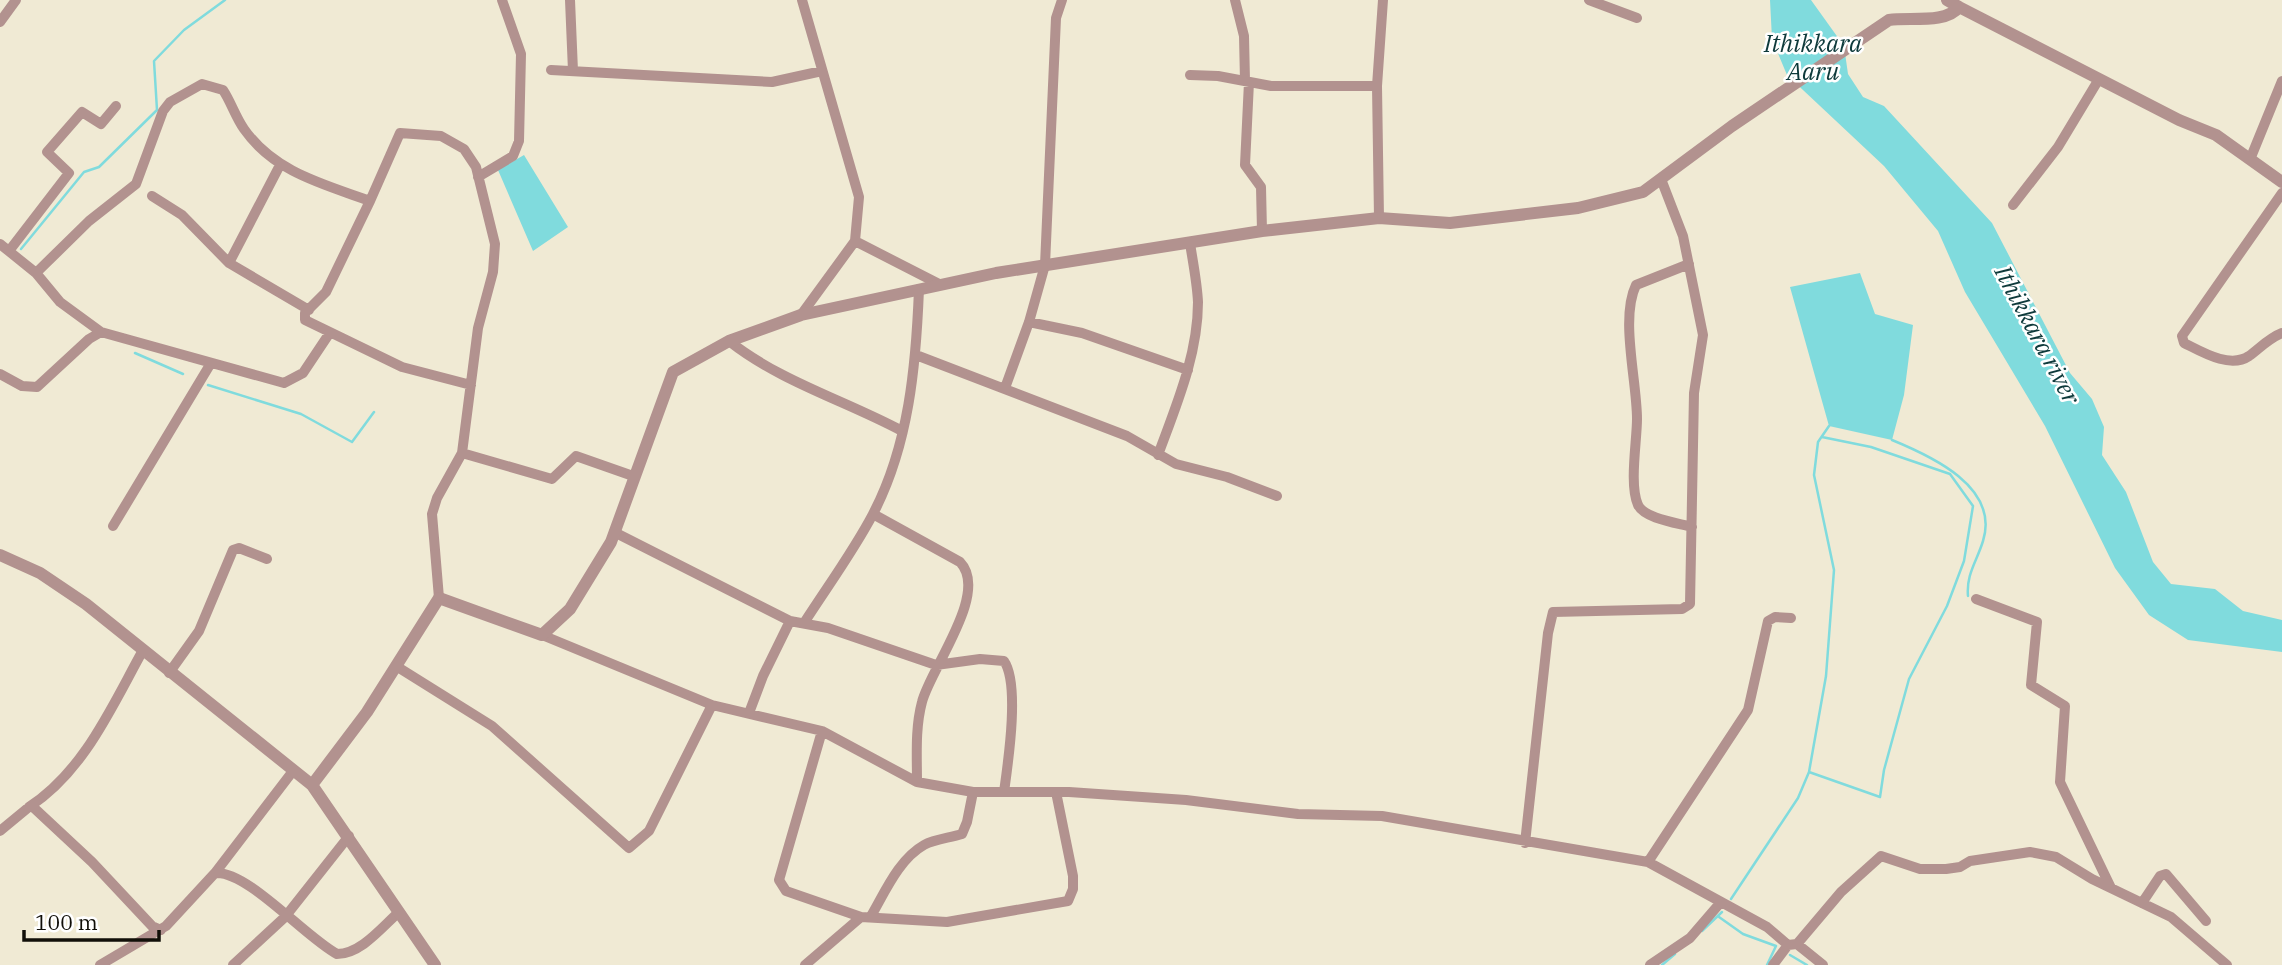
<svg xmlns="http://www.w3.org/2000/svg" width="2282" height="965" font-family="'IBM Plex Serif',serif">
<rect width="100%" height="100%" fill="#f0ead4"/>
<path fill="#80dbdd" d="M1770,0H1811L1844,46L1848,74L1863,97L1884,106L1992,223L2070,373L2092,399L2104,427L2102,455L2126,492L2153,562L2171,584L2215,589L2243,611L2282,620V652L2188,640L2149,615L2115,568L2045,426L1965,292L1938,231L1884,166L1787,75L1772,39Z
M524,155L568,227L533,251L498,170Z
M1860,273L1875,314L1913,325L1904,395L1892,440L1829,426L1790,287Z"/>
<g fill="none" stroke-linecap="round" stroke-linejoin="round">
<path stroke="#80dbdd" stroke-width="2.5" d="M21,249L84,172L99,167L157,110L154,61L184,30L225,0
M135,353L183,374
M208,385L301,414L352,442L374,412
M1892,440C1931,456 2000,487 1983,541C1977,561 1966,574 1968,596
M1809,772L1880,797L1884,770L1909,679L1947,606L1964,561L1973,506L1950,474L1871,447L1822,437
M1731,899L1798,798L1809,772L1826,676L1834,570L1814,475L1818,442L1829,426
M1719,917L1743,934L1776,946L1767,965
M1702,931L1722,912
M1790,955L1807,965
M1662,965L1675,954"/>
<path stroke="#b2928f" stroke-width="10" d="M570,0L573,71
M1235,0L1244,36L1245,81
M1589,0L1637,18
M0,22L16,0
M551,70L772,82L822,71
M1190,75L1218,76L1271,86H1377
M1249,82L1245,165L1261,187L1262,231
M2251,157L2282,81
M478,177L513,156L519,141L521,54L502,0
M2282,193L2182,336L2184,343C2202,352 2230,369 2249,356C2260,348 2269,338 2282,333
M152,196L182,215L229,263L309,310
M370,201L326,292L305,313V320L402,367L471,385
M2013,205L2058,147L2099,79
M1379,218L1377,86L1383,0
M855,241L941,285
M0,244L36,273L89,221L136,184L163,111L170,102L202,84L223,90C231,102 235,116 244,129C274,172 323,184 370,201L400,133L441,136L464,149L476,167L495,244L493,272L478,328L462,453L437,498L432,514L439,598
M9,251L69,173L47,152L82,112L101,124L116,106
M229,263L280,165
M1689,264L1636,285C1620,318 1637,381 1637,419C1637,441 1629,485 1638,505C1645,519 1678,523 1692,527
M36,273L60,302L101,332
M801,315L855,241L859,197L802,0
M1029,322L1082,333L1188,370
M729,341C781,382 844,400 902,431
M916,355L1127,436L1176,464L1227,477L1277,496
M0,374L22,386L37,387L89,339L101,332L284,383L303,373L329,334
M1005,388L1029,322L1045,265L1056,18L1062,0
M462,453L552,479L576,456L633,476
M1158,455C1176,406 1198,355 1198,302C1197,282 1193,263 1190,243
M873,514L960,562C990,593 930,669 922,702C915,728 917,756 917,782
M113,526L211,363
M614,532L790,621L828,628L936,665L980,659L1004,661C1020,684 1008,763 1004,792
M1976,599L2037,622L2031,685L2065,706L2060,782L2111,888
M804,623C827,587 853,552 873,514C909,445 916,366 919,289
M542,635L712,705L822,731L917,782L973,792H1069L1186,800L1298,814L1382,816L1648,862L1767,927L1788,945L1797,944L1841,892L1881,856L1920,869H1946L1960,867L1970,861L2030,852L2056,857L2092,879L2171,917L2227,965
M396,666L492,726L629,848L649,831L712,705
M169,673L199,631L233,550L239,548L267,559
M749,713L763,676L790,621
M822,731L779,880L786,891L861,917
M29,807C84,771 111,708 142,652
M0,831L29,807H33L92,862L152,926L161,930
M1525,843L1548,633L1553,612L1682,609L1690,604L1694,393L1703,335L1683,236L1661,179
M1648,862L1748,710L1768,621L1775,617L1791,618
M215,873L293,771
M2142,903L2160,876L2166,874L2206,921
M871,916C885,892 899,859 924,845C935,839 950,838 962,834L967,822L973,792
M1797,944L1823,965
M100,965L166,926L215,873C247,870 305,937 337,954C361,954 382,927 399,912
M233,965L285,917L349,836
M805,965L861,917L947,922L1068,901L1073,889V876L1056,792
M1650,965L1690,938L1721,902
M1773,965L1788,945"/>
<path stroke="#b2928f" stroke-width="12" d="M1959,7L2179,120L2216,135L2282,182
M0,555L40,573L86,604L312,785L367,712L439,598L542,635L570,609L611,542L673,372L729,341L801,315L996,273L1262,231L1379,218L1450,223L1578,208L1643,192L1732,126L1889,20C1910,17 1946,24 1959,7L1947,0
M312,785L435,965"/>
</g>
<g text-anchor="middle" stroke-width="5" stroke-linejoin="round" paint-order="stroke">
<g font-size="24" font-style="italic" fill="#0e3a3b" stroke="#fff">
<text x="1813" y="52">Ithikkara<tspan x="1813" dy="28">Aaru</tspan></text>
<text transform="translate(2037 335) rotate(62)" y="8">Ithikkara river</text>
</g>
</g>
<path d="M24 930v10h135v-10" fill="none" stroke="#110f08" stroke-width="3.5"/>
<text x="35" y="930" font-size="21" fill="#110f08" stroke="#ffffff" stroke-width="5" paint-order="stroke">100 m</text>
</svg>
